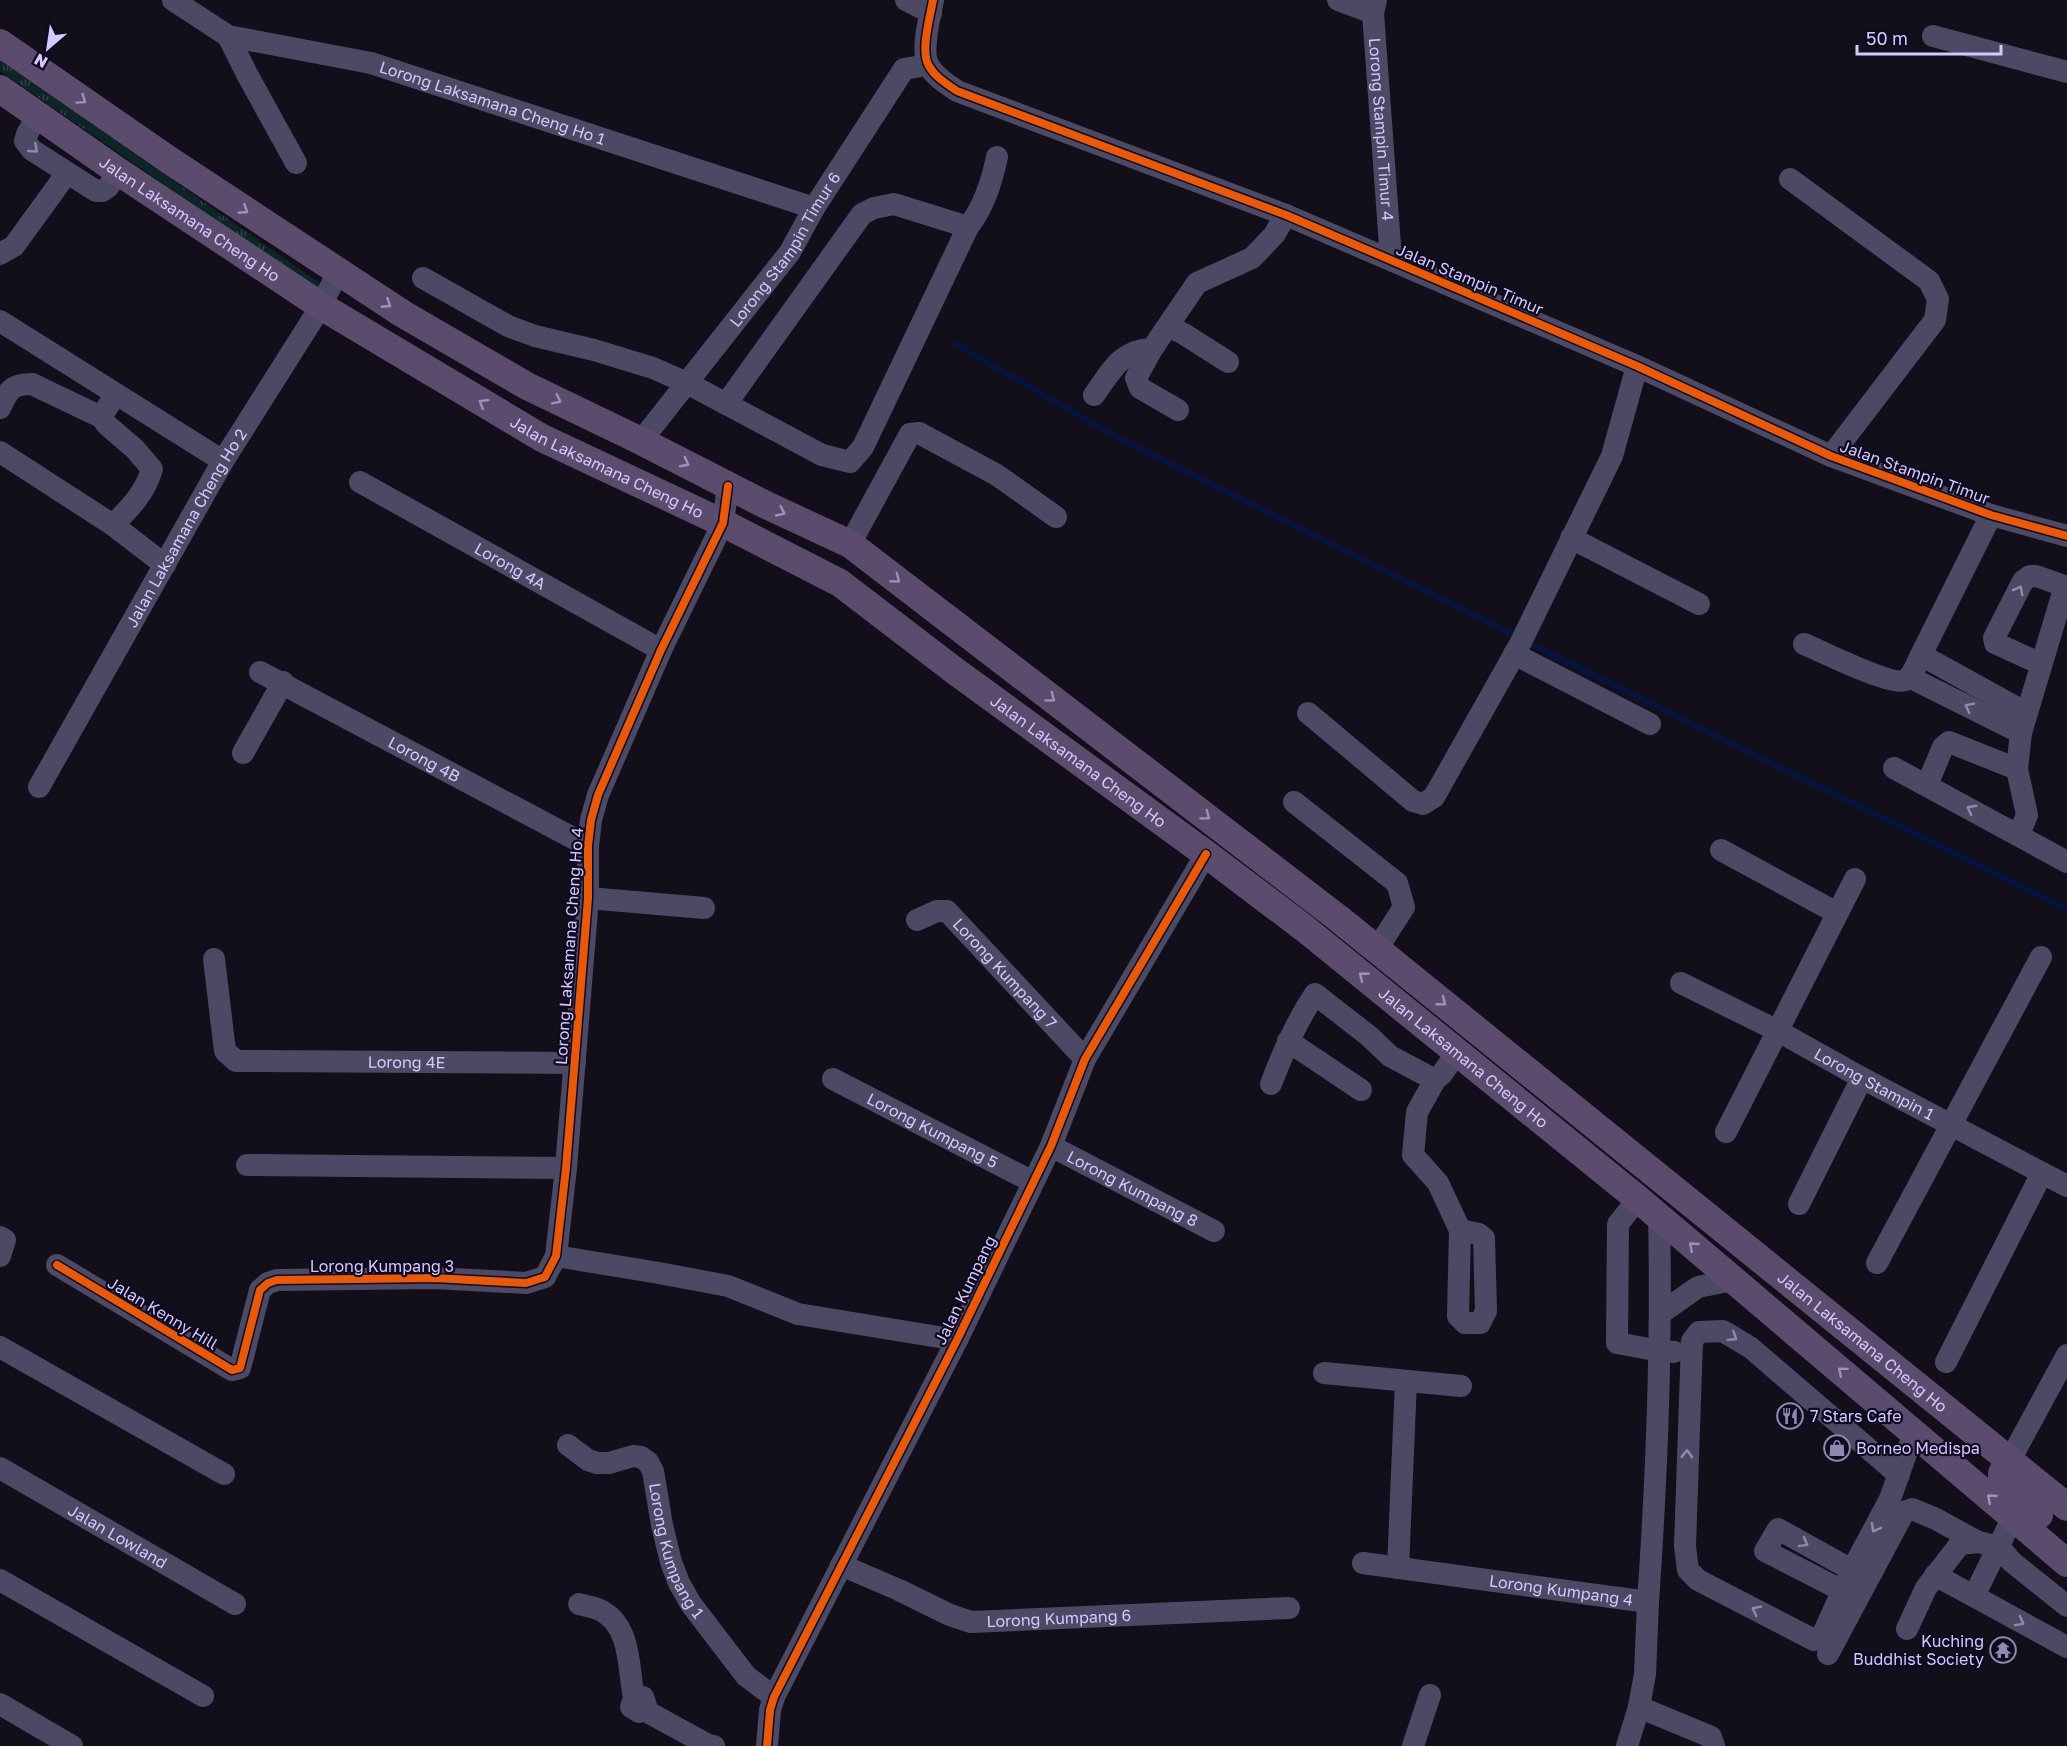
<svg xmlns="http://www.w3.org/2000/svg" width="2067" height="1746" font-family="'Golos Text',sans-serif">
<defs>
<pattern id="grass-tufts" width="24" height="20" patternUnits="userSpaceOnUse" patternTransform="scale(1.5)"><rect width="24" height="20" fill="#0e2528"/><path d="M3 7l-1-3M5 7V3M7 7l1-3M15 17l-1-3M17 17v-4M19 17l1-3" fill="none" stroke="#304348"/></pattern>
</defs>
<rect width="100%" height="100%" fill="#120f1b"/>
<path fill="url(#grass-tufts)" d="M0,58L6,64L327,288L322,293L0,71Z"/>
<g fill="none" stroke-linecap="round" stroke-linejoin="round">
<path stroke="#05143c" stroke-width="6" d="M955,344L1120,439L1518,637
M1527,642L2067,909"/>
<g stroke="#4c4965" stroke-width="22">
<path id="s1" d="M173,0L228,36L371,63L814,208"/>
<path d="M906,0L931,13"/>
<path d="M933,0C930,17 920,52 929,66C935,77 947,84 957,91L1286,215L1637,366L1831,456L1991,515L2067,536"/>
<path d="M1338,0L1373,13"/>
<path id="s2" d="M1376,0L1373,13L1391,259"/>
<path d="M228,36L248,76L296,163"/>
<path d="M1933,36L2067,72"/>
<path d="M38,115L27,134L25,141L32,150L96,191H102L108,187L119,172"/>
<path d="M1790,179L1929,281L1938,299L1935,320L1831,456"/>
<path d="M0,254L14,246L67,173"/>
<path d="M423,278L508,326L535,336L594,350L653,368L687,383L822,455L850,462L863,447L968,227"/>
<path d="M0,321L223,461"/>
<path d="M1168,326L1184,334L1228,362"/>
<path d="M1152,349L1136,378L1140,388L1178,410"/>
<path d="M1094,395C1111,372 1120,350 1152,349L1197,283L1252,258L1274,235L1286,215"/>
<path d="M726,404L862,214L874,208L894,204L968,227C984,207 992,181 997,157"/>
<path d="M0,408C9,390 11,384 32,384L101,417"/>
<path id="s3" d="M641,441L790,252L814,208L904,69L927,65"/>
<path d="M0,452L113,525L165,565"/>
<path id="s4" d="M360,482L661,650"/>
<path d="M113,525C130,508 145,493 152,469L135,449L107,425L101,417L116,394"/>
<path d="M1571,538L1699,604"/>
<path d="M850,544L910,434L919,433L997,475L1056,517"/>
<path d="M1804,644C1821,651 1892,687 1906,680C1913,676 1917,662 1921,655L1991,515"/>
<path d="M1514,654L1650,724"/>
<path d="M1921,655L2026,713"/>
<path d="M2041,664L1995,643L1994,638L2023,581L2030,576H2036L2067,587"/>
<path id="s5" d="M260,672L588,846"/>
<path d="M1909,677L2021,733"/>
<path d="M1308,713L1413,801L1423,804L1434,797L1519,646L1612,456L1637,366"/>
<path d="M243,753L283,682"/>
<path d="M1894,768L2067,862"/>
<path d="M1927,785L1943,747L1949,742L2017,769"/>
<path id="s6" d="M39,787L223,461L321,306L338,272"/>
<path d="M1294,802L1397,883L1404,907L1377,949"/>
<path d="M2015,833L2022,827L2027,815L2017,769L2021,733L2065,586"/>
<path d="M1721,850L1837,913"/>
<path d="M588,898L704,908"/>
<path id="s7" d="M917,920L937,911H947L1085,1059"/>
<path id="s8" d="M214,959L225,1051L236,1061L575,1063"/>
<path id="s9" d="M1681,983L1778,1031L1862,1078L2067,1186"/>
<path d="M1288,1041L1361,1090"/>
<path id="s10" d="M833,1079L1033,1182"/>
<path d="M1435,1080L1417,1112L1413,1155L1438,1183L1460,1230L1458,1316L1465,1323H1480L1486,1311L1484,1238L1479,1234L1460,1230"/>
<path d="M1271,1084C1283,1052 1296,1022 1315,994L1369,1036L1390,1056L1435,1080L1442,1074L1457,1052"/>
<path d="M1726,1132L1855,879"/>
<path id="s11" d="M1051,1146L1214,1231"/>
<path d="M247,1165L566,1168"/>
<path d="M1638,1199L1618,1224L1617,1343L1660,1351L1674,1352"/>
<path d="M1799,1204L1862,1078"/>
<path d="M0,1237L5,1240L0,1256"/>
<path d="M556,1256L659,1273L728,1286L798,1314L957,1340"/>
<path d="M1877,1263L2041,957"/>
<path d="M57,1265L232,1370L240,1368L260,1290L268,1283L277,1280L434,1278L526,1283L545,1277L556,1256L566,1168L588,898V846L591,820L598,795L661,650L723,523L728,486"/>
<path d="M1661,1313L1698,1287L1733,1280"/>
<path d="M0,1347L224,1474"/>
<path d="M1946,1362L2042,1173"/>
<path d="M1324,1373L1461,1386"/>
<path id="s12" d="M568,1445L588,1460L597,1463H609L633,1456L641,1457L648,1462L653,1471L662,1525L671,1562L679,1583L691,1604L746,1676L774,1697"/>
<path d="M2010,1460L2067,1355"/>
<path id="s13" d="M0,1468L235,1604"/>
<path d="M1899,1475L1751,1348L1723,1331L1699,1332L1692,1341L1685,1546L1688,1570L1698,1580L1814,1640L1822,1636L1852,1570L1890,1499L1908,1448L1917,1434"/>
<path id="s14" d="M1363,1563L1648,1602L1645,1674L1639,1707L1627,1746"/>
<path id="s15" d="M841,1565L899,1590L950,1615L971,1622L1289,1608"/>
<path d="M1398,1568L1406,1381"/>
<path d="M1935,1575L2067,1647"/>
<path d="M0,1580L203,1696"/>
<path d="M1843,1591L1765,1551L1778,1529L1852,1570"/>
<path d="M1974,1596L2013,1517"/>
<path d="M1648,1602C1657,1473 1662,1345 1659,1216"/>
<path d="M579,1604C586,1606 596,1607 602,1611C632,1628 628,1669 634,1698L631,1707L639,1712L646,1706L643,1697L638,1696L634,1698"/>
<path d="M1907,1629L1926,1588L1960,1544L1978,1542L1999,1547L2012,1562L2067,1606"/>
<path d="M1828,1654L1904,1512L1912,1509L1936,1519L1978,1542"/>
<path d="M0,1704L72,1746"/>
<path d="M1639,1707L1711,1737L1714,1746"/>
<path d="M644,1710L708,1745L714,1746"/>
<path d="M767,1746L770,1710L774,1697L957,1340L1051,1146L1085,1059L1206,854"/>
<path d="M1413,1746L1430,1695"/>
</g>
<g stroke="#5b4c6e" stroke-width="28">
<path id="s16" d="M0,43L169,160L403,314L527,386L641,441L764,504L850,544L1338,918L2067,1507"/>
<path id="s17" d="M0,89L119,172L321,306L542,438L723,523L840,583L955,671L1206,854L1304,928L1638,1199L2067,1563"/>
<path d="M2010,1460L2002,1473V1479L2039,1515"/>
</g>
<g stroke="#0f0a20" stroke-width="11">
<path id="cycleway" d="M933,0C930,17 920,52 929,66C935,77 947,84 957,91L1286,215L1637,366L1831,456L1991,515L2067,536
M57,1265L232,1370L240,1368L260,1290L268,1283L277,1280L434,1278L526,1283L545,1277L556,1256L566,1168L588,898V846L591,820L598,795L661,650L723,523L728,486
M767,1746L770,1710L774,1697L957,1340L1051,1146L1085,1059L1206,854"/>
</g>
<use href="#cycleway" stroke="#e8590c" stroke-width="8"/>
</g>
<defs><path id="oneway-chevron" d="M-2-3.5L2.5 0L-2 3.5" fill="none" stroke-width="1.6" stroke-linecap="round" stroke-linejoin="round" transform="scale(1.5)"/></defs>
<g stroke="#9d91be">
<use href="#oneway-chevron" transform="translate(82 100) rotate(35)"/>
<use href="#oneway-chevron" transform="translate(244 210) rotate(33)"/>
<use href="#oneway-chevron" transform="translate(387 304) rotate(33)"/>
<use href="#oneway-chevron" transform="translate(557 400) rotate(26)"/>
<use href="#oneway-chevron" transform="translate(483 403) rotate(-149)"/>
<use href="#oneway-chevron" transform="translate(685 463) rotate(28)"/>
<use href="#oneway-chevron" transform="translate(781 512) rotate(25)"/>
<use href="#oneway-chevron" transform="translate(896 579) rotate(37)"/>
<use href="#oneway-chevron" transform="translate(1051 698) rotate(37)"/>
<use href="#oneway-chevron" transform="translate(1206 816) rotate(37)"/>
<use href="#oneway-chevron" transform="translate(1363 976) rotate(-141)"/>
<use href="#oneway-chevron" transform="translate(1442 1002) rotate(39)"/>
<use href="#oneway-chevron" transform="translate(1693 1246) rotate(-139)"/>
<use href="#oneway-chevron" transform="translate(1842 1371) rotate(-140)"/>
<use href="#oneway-chevron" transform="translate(1991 1498) rotate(-139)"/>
</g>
<g stroke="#9089b2">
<use href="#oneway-chevron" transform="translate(34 149) rotate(41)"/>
<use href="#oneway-chevron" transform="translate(2019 590) rotate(-62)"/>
<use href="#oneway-chevron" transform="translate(1969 707) rotate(-153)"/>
<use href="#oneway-chevron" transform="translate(1971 809) rotate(-152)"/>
<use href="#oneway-chevron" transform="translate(1733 1337) rotate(32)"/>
<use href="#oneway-chevron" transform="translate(1687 1454) rotate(-88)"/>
<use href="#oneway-chevron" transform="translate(1875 1528) rotate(118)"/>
<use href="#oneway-chevron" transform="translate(1804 1543) rotate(29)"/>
<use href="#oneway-chevron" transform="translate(1756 1610) rotate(-153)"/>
<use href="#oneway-chevron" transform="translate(2020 1622) rotate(29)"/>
</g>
<defs>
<g id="restaurant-ring" transform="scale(1.35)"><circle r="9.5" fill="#0f0a20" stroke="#8f88af" stroke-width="1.5"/><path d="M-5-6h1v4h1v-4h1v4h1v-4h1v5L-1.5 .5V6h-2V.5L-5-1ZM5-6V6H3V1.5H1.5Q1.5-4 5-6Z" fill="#8f88af"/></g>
<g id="shop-ring" transform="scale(1.35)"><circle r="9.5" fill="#0f0a20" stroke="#8f88af" stroke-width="1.5"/><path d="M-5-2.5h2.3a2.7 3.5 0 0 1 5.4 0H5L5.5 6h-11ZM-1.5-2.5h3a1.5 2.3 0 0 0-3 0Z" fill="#8f88af"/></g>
<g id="temple-ring" transform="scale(1.35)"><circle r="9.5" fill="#0f0a20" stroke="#8f88af" stroke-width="1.5"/><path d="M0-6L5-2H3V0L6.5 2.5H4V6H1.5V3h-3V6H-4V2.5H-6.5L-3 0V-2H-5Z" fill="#8f88af"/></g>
</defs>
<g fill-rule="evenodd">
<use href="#restaurant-ring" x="1790" y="1416"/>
<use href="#shop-ring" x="1837" y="1448"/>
<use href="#temple-ring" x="2003" y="1650"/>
</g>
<g text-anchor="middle" stroke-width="4.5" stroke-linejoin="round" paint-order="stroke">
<g font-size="16" fill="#d3c9ff" stroke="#0f0a20">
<text dy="6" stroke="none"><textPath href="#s1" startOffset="339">Lorong Laksamana Cheng Ho 1</textPath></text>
<text dy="6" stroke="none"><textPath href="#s2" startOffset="130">Lorong Stampin Timur 4</textPath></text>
<text dy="6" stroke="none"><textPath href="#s17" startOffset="230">Jalan Laksamana Cheng Ho</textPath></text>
<text dy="6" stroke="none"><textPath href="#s3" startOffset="240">Lorong Stampin Timur 6</textPath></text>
<text transform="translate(1470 279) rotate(23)" y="6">Jalan Stampin Timur</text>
<text dy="6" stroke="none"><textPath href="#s17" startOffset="716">Jalan Laksamana Cheng Ho</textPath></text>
<text transform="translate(1915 472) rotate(20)" y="6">Jalan Stampin Timur</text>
<text dy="6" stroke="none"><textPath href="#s6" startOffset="298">Jalan Laksamana Cheng Ho 2</textPath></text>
<text dy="6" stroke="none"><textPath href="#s4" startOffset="172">Lorong 4A</textPath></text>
<text dy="6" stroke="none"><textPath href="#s5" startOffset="186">Lorong 4B</textPath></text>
<text dy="6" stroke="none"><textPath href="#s17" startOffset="1274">Jalan Laksamana Cheng Ho</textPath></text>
<text transform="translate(569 946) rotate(-86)" y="6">Lorong Laksamana Cheng Ho 4</text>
<text dy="6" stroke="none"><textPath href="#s7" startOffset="117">Lorong Kumpang 7</textPath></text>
<text dy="6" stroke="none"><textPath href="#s17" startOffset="1760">Jalan Laksamana Cheng Ho</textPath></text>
<text dy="6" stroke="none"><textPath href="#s8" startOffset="278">Lorong 4E</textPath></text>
<text dy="6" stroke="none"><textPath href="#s9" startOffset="218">Lorong Stampin 1</textPath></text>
<text dy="6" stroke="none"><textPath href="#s10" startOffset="112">Lorong Kumpang 5</textPath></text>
<text dy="6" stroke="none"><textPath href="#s11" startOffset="92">Lorong Kumpang 8</textPath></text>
<text x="382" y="1272">Lorong Kumpang 3</text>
<text transform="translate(965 1290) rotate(-64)" y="6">Jalan Kumpang</text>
<text transform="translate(163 1313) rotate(31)" y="6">Jalan Kenny Hill</text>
<text dy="6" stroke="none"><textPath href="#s16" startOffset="2278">Jalan Laksamana Cheng Ho</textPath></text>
<text dy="6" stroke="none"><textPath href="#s13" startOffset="136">Jalan Lowland</textPath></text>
<text dy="6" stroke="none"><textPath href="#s12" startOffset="182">Lorong Kumpang 1</textPath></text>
<text dy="6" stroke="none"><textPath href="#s14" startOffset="200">Lorong Kumpang 4</textPath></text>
<text dy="6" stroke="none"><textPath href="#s15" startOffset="230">Lorong Kumpang 6</textPath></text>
</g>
<g font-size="16" fill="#d3c9ff" stroke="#0f0a20" text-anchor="start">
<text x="1810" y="1422">7 Stars Cafe</text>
<text x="1856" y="1454">Borneo Medispa</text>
<text x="1984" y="1647" text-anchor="end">Kuching<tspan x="1984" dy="18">Buddhist Society</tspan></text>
</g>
</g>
<g transform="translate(48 48) rotate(209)" stroke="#0f0a20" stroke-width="4.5" paint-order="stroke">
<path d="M0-4.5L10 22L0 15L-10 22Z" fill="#d3c9ff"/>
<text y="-9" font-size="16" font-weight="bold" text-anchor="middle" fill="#d3c9ff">N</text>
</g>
<path d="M1857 45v9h144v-9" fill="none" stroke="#d3c9ff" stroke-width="3"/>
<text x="1866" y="45" font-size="18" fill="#d3c9ff" stroke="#0f0a20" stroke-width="4.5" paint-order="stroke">50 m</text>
</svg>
